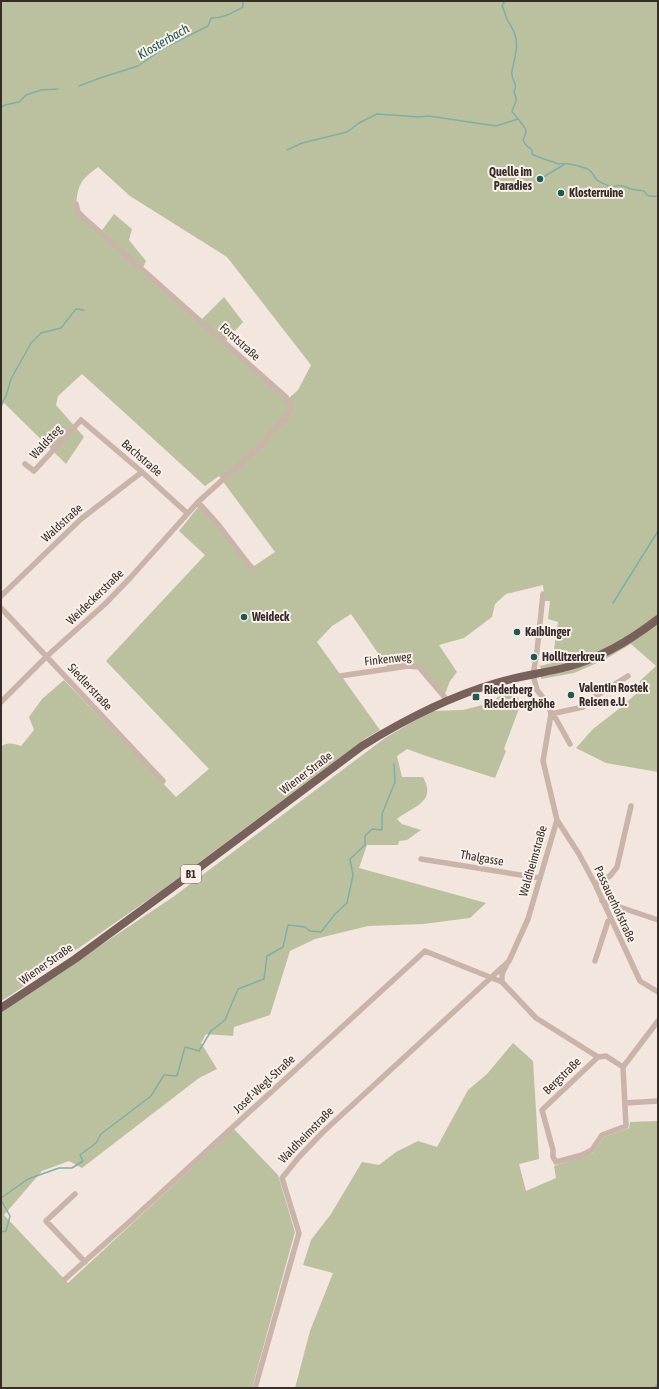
<svg xmlns="http://www.w3.org/2000/svg" width="659" height="1389" font-family="'Asap Condensed',sans-serif">
<rect width="100%" height="100%" fill="#f2e6de"/>
<path fill="#bbc19e" fill-rule="evenodd" d="M1,1H658V772L606,763L576,748L593,729L620,708L638,692L640,681L656,666L631,644L604,660L574,673L541,679V668L537,663L540,666L552,663L558,622L548,619L550,601H545L543,585L506,594L495,604L492,617L464,638L439,645L457,672L450,681L445,694L422,668L389,669L351,614L332,626L317,642L380,730L366,738L158,893L11,995L1,1001V747C7,741 15,744 21,746L34,730L29,717L42,699L64,680L176,797L209,769L106,661L205,555L179,531L199,506L254,566L275,552L219,476L205,486L82,374L58,396L56,405L84,437L66,464L4,403L1,408ZM98,167L130,196L227,257L311,365L298,390L288,399L225,342L243,322L224,297L200,321L142,270L146,261L129,240L132,229L114,214L100,233L76,206C78,183 81,180 98,167Z
M507,693L514,695L519,699L520,706L505,746L504,749L506,751L495,778L429,757L407,749L397,756L402,777H423C437,802 414,806 397,819L402,824L421,830L407,840L399,841L398,845H367L359,868L486,903L470,918L423,924L368,926L315,939L290,951L270,1015L234,1027L233,1036L206,1034L201,1043L217,1069L199,1078L82,1168L69,1161L42,1171L4,1215L68,1283L234,1129L278,1175L295,1232L252,1388H1V1012L173,897L385,738L431,711L463,710L475,707L490,703L501,695Z
M513,1043L533,1061L539,1159L519,1164L526,1191L556,1178L554,1166L593,1153L604,1137L629,1128L630,1122L658,1121V1388H295L310,1331L333,1273L303,1265L311,1240L331,1214L362,1162L379,1165L396,1152L418,1141L437,1147L468,1090L487,1074Z"/>
<g fill="none" stroke-linecap="round" stroke-linejoin="round">
<path stroke="#7eafa9" stroke-width="1.5" d="M502,1L504,3L502,6C505,11 505,16 508,21C510,25 514,30 515,35C519,46 514,60 512,71C510,80 519,84 514,91C514,94 517,97 516,100C516,105 512,108 512,112C516,115 516,117 519,120C525,130 529,127 523,140L525,144L532,150V154C541,159 550,160 558,164C563,162 583,166 589,170C593,172 594,177 597,180C601,183 607,185 612,187C620,184 623,186 631,189C635,190 640,190 644,191C648,198 651,196 658,196
M79,86L100,78L138,66L164,48L208,26L211,18C224,18 232,13 243,7V1
M1,107L5,105L19,102L26,95L41,90L58,89
M287,150L302,143L347,132L359,123L377,114L419,117L429,116L496,126L518,119
M540,179L565,164
M1,405L6,396L11,379L31,343L41,333L61,328L76,309L84,310
M613,603L658,531
M1,1198L28,1179L59,1168H72L83,1161L80,1155L96,1143L101,1134L151,1096L164,1075L177,1076L185,1047L199,1051L211,1031L225,1020L238,989L264,979L267,956L283,947L288,925L305,927L310,931L321,932L335,914L347,903L353,875L350,859L365,845V836L372,829L382,830V814L395,782L394,764
M1,1200L10,1216L6,1231L1,1232
M655,1388L658,1383"/>
<path stroke="#cab4aa" stroke-width="5.5" d="M25,464L34,471L81,420L142,472L187,513
M198,502L217,523L253,570
M1,596L81,519L142,472
M1,608L163,781
M340,676L408,666L419,667L447,700
M1,702L47,656L105,604L131,577L198,502L262,444L270,433L285,419L291,410V406L286,397L83,217L78,212L76,204
M551,714L583,707L588,701L628,676
M551,714L556,719L570,744
M557,820L579,854L595,884L640,981L658,992
M421,859L539,878
M595,884L610,876L617,867L631,806
M602,901L658,920
M595,961L608,921L611,920
M502,982V974L507,964
M598,1057L606,1056L623,1067
M625,1103L658,1101
M75,1194L46,1221L85,1262
M65,1279L127,1224L425,951L502,982L536,1018L598,1057L542,1110L553,1150V1157L556,1162L582,1155L592,1150L602,1135L626,1126L623,1067L658,1021
M255,1388L299,1233L282,1178L299,1157L323,1132L509,961L528,919L557,820L543,761L551,714L549,705L537,690L533,675L537,651L543,594"/>
<path stroke="#79615b" stroke-width="8" d="M1,1008L75,959L184,879L362,746C404,720 448,697 496,683C519,676 544,673 567,667C601,658 631,640 658,619"/>
</g>
<g fill="#205954" stroke="#faf1eb" stroke-width="1.5">
<circle cx="540" cy="179" r="4"/>
<circle cx="561" cy="193" r="4"/>
<circle cx="244" cy="617" r="4"/>
<circle cx="517" cy="632" r="4"/>
<circle cx="534" cy="657" r="4"/>
<circle cx="571" cy="695" r="4"/>
<rect x="472" y="693" width="8" height="8" rx="2"/>
</g>
<g text-anchor="middle" stroke-width="4" stroke-linejoin="round" paint-order="stroke">
<rect fill="#faf1eb" stroke="#726764" stroke-width="1" x="181" y="865" width="20" height="18" rx="3"/>
<g font-size="11" font-weight="bold" fill="#382c2a">
<text x="191" y="878">B1</text>
</g>
<g font-size="12" font-weight="bold" fill="#382c2a" stroke="#faf1eb" text-anchor="start">
<text x="532" y="176" text-anchor="end">Quelle im<tspan x="532" dy="14">Paradies</tspan></text>
<text x="569" y="197">Klosterruine</text>
<text x="252" y="621">Weideck</text>
<text x="525" y="636">Kaiblinger</text>
<text x="542" y="661">Hollitzerkreuz</text>
<text x="579" y="692">Valentin Rostek<tspan x="579" dy="14">Reisen e.U.</tspan></text>
<text x="484" y="694">Riederberg<tspan x="484" dy="14">Riederberghöhe</tspan></text>
</g>
<g font-size="12" fill="#382c2a" stroke="#faf1eb">
<text transform="translate(240 342) rotate(42)" y="4">Forststraße</text>
<text transform="translate(46 442) rotate(-47)" y="4">Waldsteg</text>
<text transform="translate(142 458) rotate(41)" y="4">Bachstraße</text>
<text transform="translate(62 523) rotate(-42)" y="4">Waldstraße</text>
<text transform="translate(95 597) rotate(-44)" y="4">Weideckerstraße</text>
<text transform="translate(388 659) rotate(-6)" y="4">Finkenweg</text>
<text transform="translate(90 687) rotate(47)" y="4">Siedlerstraße</text>
<text transform="translate(306 773) rotate(-37)" y="4">Wiener Straße</text>
<text transform="translate(482 858) rotate(10)" y="4">Thalgasse</text>
<text transform="translate(533 861) rotate(-74)" y="4">Waldheimstraße</text>
<text transform="translate(615 904) rotate(65)" y="4">Passauerhofstraße</text>
<text transform="translate(46 964) rotate(-35)" y="4">Wiener Straße</text>
<text transform="translate(562 1076) rotate(-44)" y="4">Bergstraße</text>
<text transform="translate(264 1084) rotate(-43)" y="4">Josef-Wegl-Straße</text>
<text transform="translate(306 1135) rotate(-46)" y="4">Waldheimstraße</text>
</g>
<g font-size="13" font-style="italic" fill="#205954" stroke="#faf1eb">
<text transform="translate(163 41) rotate(-30)" y="5">Klosterbach</text>
</g>
</g>
<rect width="659" height="1389" fill="none" stroke="#382c2a" stroke-width="4"/>
</svg>
